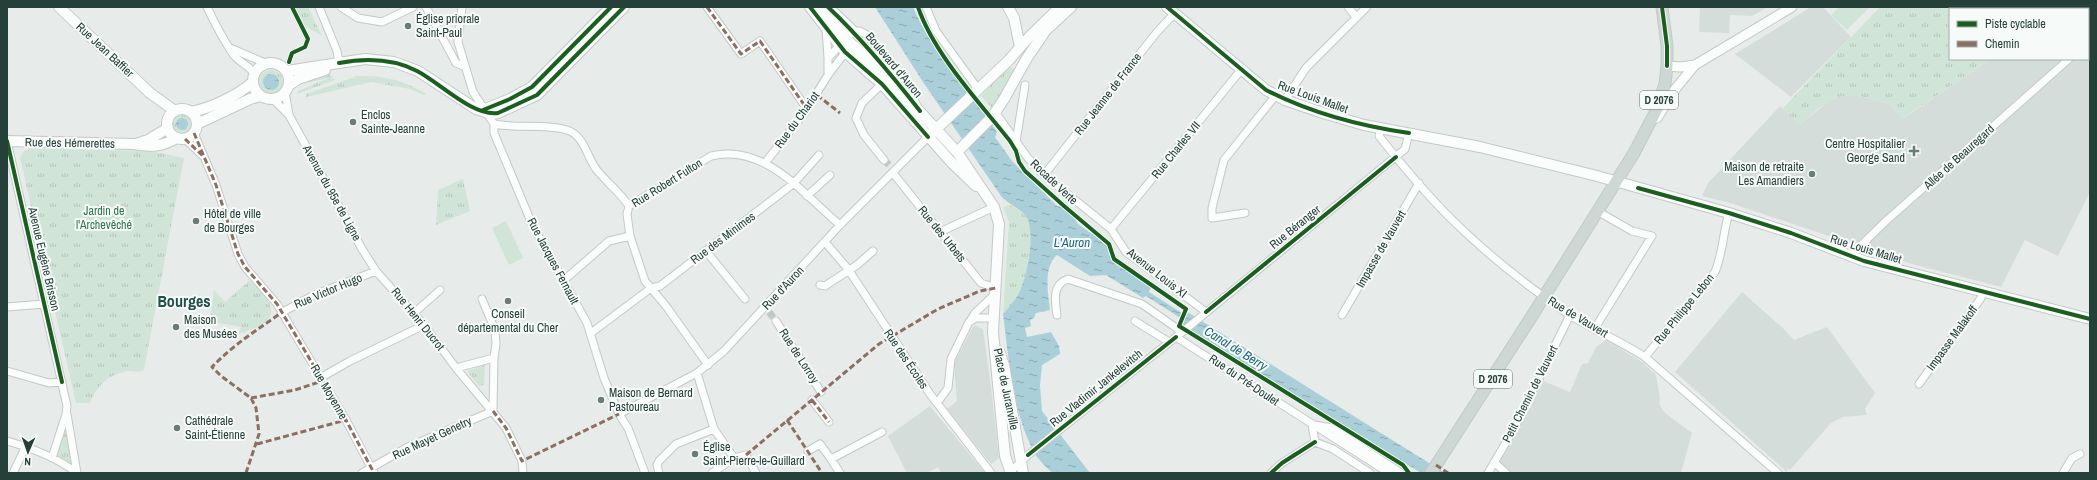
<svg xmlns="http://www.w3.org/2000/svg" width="2097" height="480" font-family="'Archivo Narrow',sans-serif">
<defs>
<pattern id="grass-tufts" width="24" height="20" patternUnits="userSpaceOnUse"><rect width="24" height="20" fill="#d1e4d8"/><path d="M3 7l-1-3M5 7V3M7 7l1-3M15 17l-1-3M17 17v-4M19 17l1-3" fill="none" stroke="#b3c5ba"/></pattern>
<pattern id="water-ripples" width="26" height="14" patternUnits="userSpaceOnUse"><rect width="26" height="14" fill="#aacfd8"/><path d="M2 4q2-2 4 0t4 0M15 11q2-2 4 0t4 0" fill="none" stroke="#8aa9b0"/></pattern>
</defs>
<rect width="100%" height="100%" fill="#e7ecea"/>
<path fill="#d5ddda" d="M1700,7H1768L1752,16L1730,15L1729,33L1699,32Z
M1811,7H1823L1851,37L1791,97L1735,54Z
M2063,7H2090V192L2058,256L2025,240L2001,287L1912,264L1730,203L1702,196L1708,183L1780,106L1800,124L1831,100L1841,96H1860L1889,104L1904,118L1991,59H2088V9H2062Z
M1742,292L1785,330L1794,340L1827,327L1875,393L1865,409L1867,415L1843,417L1831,423L1790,470L1787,468V472L1675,372Z
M974,325L983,329L991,387L999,458L991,464L947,409L957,401L954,363Z
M1606,340L1642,362L1656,375L1660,398L1659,403L1664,412L1692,433L1681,473H1509L1502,467L1499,457L1541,380L1570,392L1582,364L1588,363L1596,347Z
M930,406L967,451L985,473H941L938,467L927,473H907L888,436Z"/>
<path fill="url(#grass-tufts)" d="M295,7H308L322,36L303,25Z
M1880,7H1991L1993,9H1950V59H1991L1903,118L1889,104L1860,96H1841L1819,108L1799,125L1783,108Z
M2011,7H2063L2062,9H2013Z
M1011,67L1014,69L1013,74L993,109L981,96L1006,69Z
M259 82a12 12 0 1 1 24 0a12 12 0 1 1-24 0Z
M329,74L335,80L297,94L298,91L329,78L300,84V81Z
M357,76C383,75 403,80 425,93L424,95L410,89L371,82L306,97V94Z
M173 124a9 9 0 1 1 18 0a9 9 0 1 1-18 0Z
M30,148L150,151L184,158L144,370C140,373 134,371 129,371C110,373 97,385 90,403H76L20,158L23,152Z
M463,179L470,211L436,225L438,190Z
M1009,205C1016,208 1024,212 1028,219C1035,235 1027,279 1018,295C1015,302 1008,308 1003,314L1009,222L1003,207Z
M250,280C262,294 284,310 261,326C255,329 249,329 244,333L239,332L241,327L214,322L210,319L214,290L225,302Z
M485,365L484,385L479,386L467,371Z
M63,433L67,434L72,466L55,457Z"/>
<path fill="#d1e4d8" d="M1839,7H1870L1847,30L1831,15Z
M506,221L523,258L509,265L492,228Z"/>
<path fill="url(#water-ripples)" d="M875,7H913C933,54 970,90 997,132L995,137L1012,161L1057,206L1068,207L1075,213V219L1078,224L1105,243L1114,263L1151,287L1149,292L1185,315L1189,313L1445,473H1421L1181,324L1182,319L1146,296L1143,298L1106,275L1090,276L1057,255C1043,267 1048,293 1050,310L1036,313L1034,318L1030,320L1031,326L1025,328L1027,337L1051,332L1059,346L1060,354L1042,365L1040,385L1042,411L1090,473H1052C1046,466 1038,460 1034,452C1012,411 1009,360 1003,314C1008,308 1014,302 1018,295C1027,280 1037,228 1025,215C1018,207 1009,205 1001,196L923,82Z
M263 82a8 8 0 1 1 16 0a8 8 0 1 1-16 0Z
M176 124a6 6 0 1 1 12 0a6 6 0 1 1-12 0Z"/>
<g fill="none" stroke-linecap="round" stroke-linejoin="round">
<path stroke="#c0c9c7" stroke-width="7" stroke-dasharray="7 3.5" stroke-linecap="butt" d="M884,160L891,167
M769,312L776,321"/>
<g stroke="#c4c9c7" stroke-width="9">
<path id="minor" d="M207,7C215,24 223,39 233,54C236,60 248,65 254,73
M319,7L337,51L339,63
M341,7L358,18L382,22L413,7
M426,7L456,63L465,67
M462,7L458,42L473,92L494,124V133L532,224L587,323L604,378L619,414L628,428L645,473
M707,7L741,54L760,41L807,109
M926,7L936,31L978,89
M1348,7L1356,17
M826,28L828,58
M851,34L853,31H860L867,35L911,92L917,106
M2088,43L2090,41
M230,48L265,63
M828,75V58L842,43
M882,84L862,103L856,118L864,135L884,160
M285,92L289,115
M273,99L289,115L362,249L376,271L424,325L456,368L506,428L522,461L523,473
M1285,100L1306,68L1367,7
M995,112L1028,158L1044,175L1111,229L1126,252L1206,312
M494,124C518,129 544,123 567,130C584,135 587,157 596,169C606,182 620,192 629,206
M1381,129L1379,136C1405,169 1435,205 1466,233C1497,262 1533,290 1568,314C1592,329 1620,341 1645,357L1778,473
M194,133L216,185L238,254L245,267L277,304L346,420L374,473
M185,139L204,157
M7,141L67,406L66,414L52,458
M1016,142L1025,85
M765,163L805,112L828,75L847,50
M893,173L981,283L996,288
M1044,175L1157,32L1174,14
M807,196L830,175
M1245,213L1212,218V208L1224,160L1276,95
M1111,229L1241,70
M940,232L994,207
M825,242L848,269L930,394L991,473
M706,251L745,299
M1852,257L1854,252L1886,221L2069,59
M563,281L609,241L630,236
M820,285L825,286L857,265L873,251
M482,299L495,330L496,344L494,358L493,410
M7,307L44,304
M281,313L314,295L376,271
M414,313L440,290
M1057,315C1055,301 1052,284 1068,279L1142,304L1182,332
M1342,315L1419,183
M776,321L821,392
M970,321L975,313L995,294
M1135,321L1169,342
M1595,328L1652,236L1632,231L1597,211
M591,333L651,288L660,286L793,184L819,155
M1176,337L1389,473
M1645,357L1715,272C1723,253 1723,232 1729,213
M708,365L666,306L645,281L630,236L627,214L629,206L711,156C765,143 803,194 840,225
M456,368L494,358
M7,371L49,383L62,382
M697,373L714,429L734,458
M320,378L350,361L424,325
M1919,384L1981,298L1983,292
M812,400L829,422
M937,403L948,388L951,359L969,322L976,318H994
M67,414L77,473
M619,414L697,373L724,351L840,225L928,137
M1312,425L1315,442
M1314,425L1332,428L1401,473
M7,441C32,448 56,457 77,473
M1315,442L1333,449L1370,473
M808,451L820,444L831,459L882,432
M831,459L840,473
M1494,462L1506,473
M13,473L26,446
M362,473L408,447L493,411
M659,473L657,465L659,461L676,444L714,429
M712,473L734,458L746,455L756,473
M1009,473L1028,455L1186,329L1405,149L1409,133
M1271,473L1282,463L1315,442
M1488,473L1515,427L1570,315
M2063,473L2072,458L2080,454"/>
</g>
<g stroke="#c4c9c7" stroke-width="11">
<path id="tertiary" d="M1667,66L1680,67L1695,65
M1657,118L1676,88L1695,65L1792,7"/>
</g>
<g stroke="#c3c9c7" stroke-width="12">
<path id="secondary" d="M59,7L150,93L175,111
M810,7L845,52L882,84L952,163L976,186
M820,7L846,39L888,77L957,152L994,207L999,224L993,332L1005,456L1011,473
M828,7L853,31
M1008,7L1014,18L1020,47
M1167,7L1266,90L1285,100L1323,113L1364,125L1480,147L1597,176L1729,213L1791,233L1864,261L2090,319
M253 81a18 18 0 1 1 36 0a18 18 0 1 1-36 0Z
M287,71L365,59L394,62L418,71L476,109L492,114L498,113L537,95L624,7
M289,85L298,79L325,70
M167 124a15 15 0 1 1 30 0a15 15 0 1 1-30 0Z
M483,110L510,99L532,87L611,7
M191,112C211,108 237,96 253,82
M197,124L250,99L261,96
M931,134L1009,60L1030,36L1060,7
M7,141L134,144C152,147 161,147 177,138
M136,144L148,140L168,128
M957,152L992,117L1004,99L1027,58L1046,30L1071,7
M999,351L1004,365L1023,473"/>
</g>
<g stroke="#c2cac9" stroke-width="13">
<path id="primary" d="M1431,473L1532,316L1634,153L1657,109L1665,84L1667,66V46L1662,7"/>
</g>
<use href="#minor" stroke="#fbfcfc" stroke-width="7"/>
<use href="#tertiary" stroke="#fbfcfc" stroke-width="9"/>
<use href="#secondary" stroke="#fbfcfc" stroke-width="10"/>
<use href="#primary" stroke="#cfd7d5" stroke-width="11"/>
<path stroke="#8d6e63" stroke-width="3" stroke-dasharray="6 3" stroke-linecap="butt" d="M707,7L741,54L760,41L807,109
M817,95L840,113
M194,133L216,185L238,254L245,267L277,304L346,420L374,473
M185,139L204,157
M251,398L295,390L322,381
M812,400L829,422
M493,411L506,428L522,461L619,414
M787,420L822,473
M257,444L346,420
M746,455L879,344L938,309L980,291L996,288
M1436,465L1448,473
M246,473L259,434L256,408L251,398L221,376L212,367C233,345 257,330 281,313"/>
<g stroke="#f6faf8" stroke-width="6">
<path id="cycleway" d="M810,7L845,52L882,84L928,137
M828,7C862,39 891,74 920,111
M918,7C934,54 979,102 1010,141L1016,151L1019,162L1025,171L1064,206L1109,244L1114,259L1186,309L1179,326L1403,465L1409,473
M1167,7L1266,90C1311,113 1360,126 1409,133
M1662,7L1667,46V66
M289,62L292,53L305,47L308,39L292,7
M339,63C366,58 392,58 417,71C439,82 473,117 498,113L537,95L624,7
M483,110L510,99L532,87L611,7
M7,141L62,382
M1638,188L1729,213L1791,233L1864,261L2090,319
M1206,312L1396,157
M1028,455L1176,337
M1271,473L1282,463L1315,442"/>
</g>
<use href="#cycleway" stroke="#1b5e20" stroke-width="4"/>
</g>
<g fill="#697c77" stroke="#f6faf8" stroke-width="1.5">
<circle cx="408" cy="26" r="4"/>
<circle cx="353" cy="122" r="4"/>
<path d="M1912 145h4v4h4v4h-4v4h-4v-4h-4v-4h4z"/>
<circle cx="1812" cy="174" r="4"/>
<circle cx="196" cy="221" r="4"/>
<circle cx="508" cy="301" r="4"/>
<circle cx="176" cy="327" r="4"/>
<circle cx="601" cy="400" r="4"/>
<circle cx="177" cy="428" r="4"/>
<circle cx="695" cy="454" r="4"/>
</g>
<g text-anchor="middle" stroke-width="4" stroke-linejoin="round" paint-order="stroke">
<g fill="#f6faf8" stroke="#647772" stroke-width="1">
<rect x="1640" y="91" width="38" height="18" rx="3"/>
<rect x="1474" y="370" width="38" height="18" rx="3"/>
</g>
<g font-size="11" font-weight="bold" fill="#253f39">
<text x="1659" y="104">D 2076</text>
<text x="1493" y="383">D 2076</text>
</g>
<g font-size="12" fill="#253f39" stroke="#f6faf8" text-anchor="start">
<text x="416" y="23">Église priorale<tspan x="416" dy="14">Saint-Paul</tspan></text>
<text x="361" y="119">Enclos<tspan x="361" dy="14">Sainte-Jeanne</tspan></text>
<text x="1905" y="148" text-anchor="end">Centre Hospitalier<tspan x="1905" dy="14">George Sand</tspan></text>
<text x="1804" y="171" text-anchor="end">Maison de retraite<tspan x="1804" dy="14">Les Amandiers</tspan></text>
<text x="204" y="218">Hôtel de ville<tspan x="204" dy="14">de Bourges</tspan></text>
<text x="508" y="318" text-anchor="middle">Conseil<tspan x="508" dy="14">départemental du Cher</tspan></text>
<text x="184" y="324">Maison<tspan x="184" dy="14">des Musées</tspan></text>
<text x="609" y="397">Maison de Bernard<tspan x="609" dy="14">Pastoureau</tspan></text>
<text x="185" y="425">Cathédrale<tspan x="185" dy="14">Saint-Étienne</tspan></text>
<text x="703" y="451">Église<tspan x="703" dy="14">Saint-Pierre-le-Guillard</tspan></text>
</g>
<g font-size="12" fill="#253f39" stroke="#f6faf8">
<text transform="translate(105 50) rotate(43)" y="4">Rue Jean Baffier</text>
<text transform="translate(894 65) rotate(50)" y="4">Boulevard d'Auron</text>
<text transform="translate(1108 94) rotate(-52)" y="4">Rue Jeanne de France</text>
<text transform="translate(1313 97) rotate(20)" y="4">Rue Louis Mallet</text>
<text transform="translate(797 120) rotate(-54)" y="4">Rue du Chariot</text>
<text transform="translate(70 143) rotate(1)" y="4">Rue des Hémerettes</text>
<text transform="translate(1176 150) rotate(-51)" y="4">Rue Charles VII</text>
<text transform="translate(1959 157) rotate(-42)" y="4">Allée de Beauregard</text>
<text transform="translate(1054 182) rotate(43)" y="4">Rocade Verte</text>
<text transform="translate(667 183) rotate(-32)" y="4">Rue Robert Fulton</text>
<text transform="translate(332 193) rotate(61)" y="4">Avenue du 95e de Ligne</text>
<text transform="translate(1295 227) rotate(-39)" y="4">Rue Béranger</text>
<text transform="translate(942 234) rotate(51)" y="4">Rue des Urbets</text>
<text transform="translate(723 238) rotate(-37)" y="4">Rue des Minimes</text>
<text transform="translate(1381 249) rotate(-60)" y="4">Impasse de Vauvert</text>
<text transform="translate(1866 249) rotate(17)" y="4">Rue Louis Mallet</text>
<text transform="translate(44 259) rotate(77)" y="4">Avenue Eugène Brisson</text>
<text transform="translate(553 261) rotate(62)" y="4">Rue Jacques Fernault</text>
<text transform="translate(1157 273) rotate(38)" y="4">Avenue Louis XI</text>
<text transform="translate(783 288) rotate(-47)" y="4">Rue d'Auron</text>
<text transform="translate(328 291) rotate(-23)" y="4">Rue Victor Hugo</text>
<text transform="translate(1684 309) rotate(-51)" y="4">Rue Philippe Lebon</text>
<text transform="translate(1578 317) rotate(31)" y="4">Rue de Vauvert</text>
<text transform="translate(418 319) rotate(51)" y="4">Rue Henri Ducrot</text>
<text transform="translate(1952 338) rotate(-54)" y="4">Impasse Malakoff</text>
<text transform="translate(799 356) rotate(57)" y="4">Rue de Lorroy</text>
<text transform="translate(906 359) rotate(56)" y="4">Rue des Écoles</text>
<text transform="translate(1244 380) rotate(34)" y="4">Rue du Pré-Doulet</text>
<text transform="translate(1096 388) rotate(-39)" y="4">Rue Vladimir Jankelevitch</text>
<text transform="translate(1006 389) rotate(78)" y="4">Place de Juranville</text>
<text transform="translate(329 392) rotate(60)" y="4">Rue Moyenne</text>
<text transform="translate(1530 394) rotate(-63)" y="4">Petit Chemin de Vauvert</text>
<text transform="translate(432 438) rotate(-25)" y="4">Rue Mayet Genetry</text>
</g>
<g font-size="12" fill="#30754e" stroke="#f6faf8">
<text x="104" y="215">Jardin de<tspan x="104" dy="14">l'Archevêché</tspan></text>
</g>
<g font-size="13" font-style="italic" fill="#20677a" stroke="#f6faf8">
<text x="1072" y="247">L'Auron</text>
<text transform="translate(1236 348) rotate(32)" y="5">Canal de Berry</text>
</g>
<g font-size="16" font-weight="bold" fill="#215148" stroke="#f6faf8">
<text x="184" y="307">Bourges</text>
</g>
</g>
<rect width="2097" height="480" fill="none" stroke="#253f39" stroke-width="16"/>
<rect x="1949" y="8" width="140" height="52" fill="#f6faf8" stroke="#a2afac"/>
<rect x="1957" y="21" width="20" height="6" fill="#1b5e20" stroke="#a2afac"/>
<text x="1985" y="28" font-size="12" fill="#253f39">Piste cyclable</text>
<rect x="1957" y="41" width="20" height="6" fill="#8d6e63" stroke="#a2afac"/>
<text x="1985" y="48" font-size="12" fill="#253f39">Chemin</text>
<g transform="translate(28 452) rotate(182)" stroke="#f6faf8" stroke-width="3" paint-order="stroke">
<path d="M0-3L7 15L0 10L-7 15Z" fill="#253f39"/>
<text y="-6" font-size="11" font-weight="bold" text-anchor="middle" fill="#253f39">N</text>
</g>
</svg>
